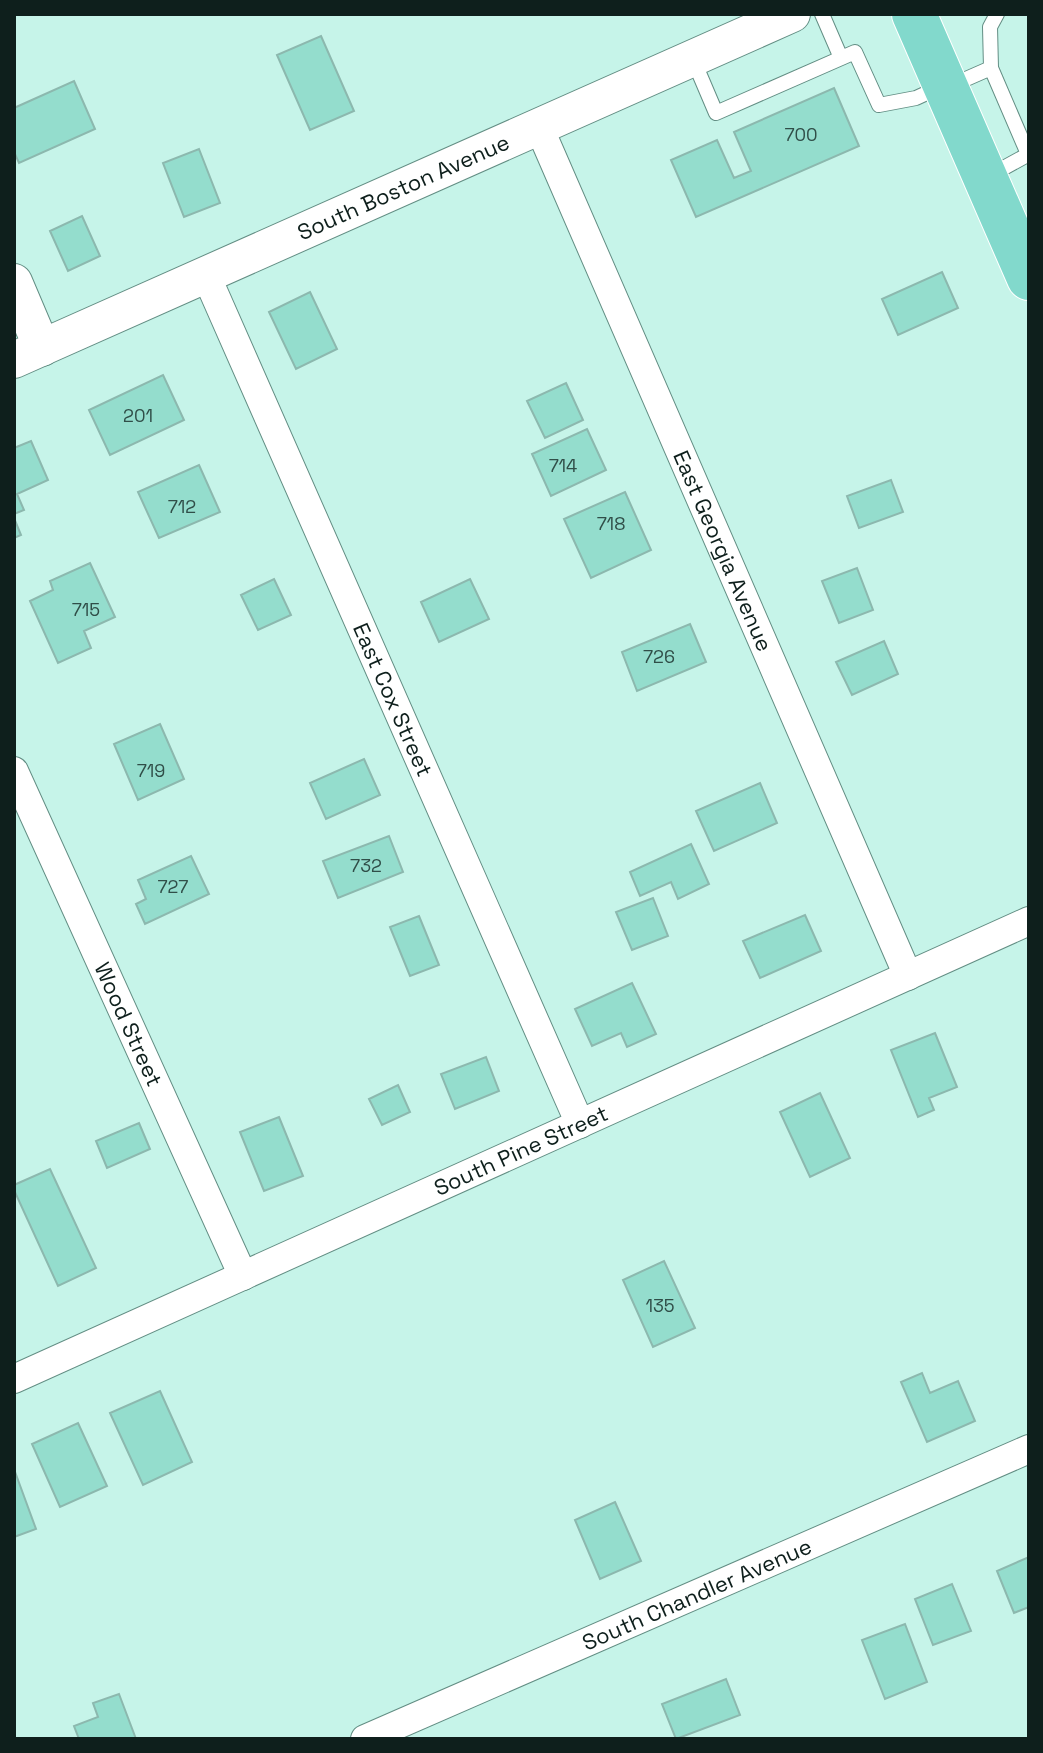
<svg xmlns="http://www.w3.org/2000/svg" width="1043" height="1753" font-family="'Space Grotesk',sans-serif">
<rect width="100%" height="100%" fill="#c6f4e9"/>
<path fill="#94ddcd" stroke="#8cb8ae" stroke-width="2" d="M321,36L354,111L310,130L277,55Z
M74,81L95,129L19,163L14,152V108Z
M834,88L859,146L696,217L671,160L717,140L734,178L751,171L734,132Z
M199,149L220,203L184,217L163,163Z
M82,216L100,256L68,271L50,231Z
M942,272L958,308L898,335L882,299Z
M310,292L337,349L296,369L269,312Z
M163,375L184,420L110,455L89,410Z
M566,383L583,420L545,438L527,401Z
M587,429L606,470L551,496L532,454Z
M31,441L48,480L17,494L24,510L14,514V448Z
M199,465L220,512L159,538L138,492Z
M891,480L903,512L859,528L847,496Z
M625,492L651,550L591,578L564,519Z
M14,518L21,535L14,538Z
M90,563L115,617L84,631L91,648L58,663L30,601L53,590L50,581Z
M857,568L873,610L839,623L822,581Z
M274,579L291,615L258,630L241,595Z
M470,579L489,619L439,642L421,602Z
M690,624L706,662L637,691L622,652Z
M884,641L898,674L852,695L836,662Z
M160,724L184,779L138,800L114,744Z
M364,759L380,795L326,819L310,783Z
M760,783L777,823L714,851L696,811Z
M389,836L403,872L338,898L323,861Z
M691,844L709,884L678,899L671,882L640,896L630,872Z
M191,856L209,894L145,924L136,904L146,899L138,880Z
M653,898L668,936L632,950L616,912Z
M805,915L821,951L760,978L743,941Z
M419,916L439,965L410,976L390,927Z
M632,983L656,1034L627,1047L621,1033L592,1046L575,1009Z
M935,1033L957,1087L929,1098L934,1110L918,1117L891,1050Z
M486,1057L499,1091L455,1109L441,1074Z
M398,1085L410,1112L382,1125L369,1099Z
M820,1093L850,1158L810,1177L780,1112Z
M279,1117L303,1176L264,1191L240,1132Z
M139,1123L150,1149L107,1168L96,1141Z
M50,1169L96,1268L58,1286L14,1190V1185Z
M664,1261L695,1328L653,1347L623,1280Z
M922,1373L930,1393L958,1381L975,1421L927,1442L901,1382Z
M160,1391L192,1462L143,1485L110,1413Z
M78,1423L107,1486L60,1507L32,1444Z
M14,1469L36,1529L14,1537Z
M615,1502L641,1561L600,1579L575,1520Z
M1029,1557V1607L1014,1613L997,1571Z
M952,1584L971,1631L933,1645L915,1599Z
M905,1624L927,1682L885,1699L862,1640Z
M726,1679L740,1715L676,1739L662,1704Z
M119,1694L136,1739H79L74,1726L98,1717L93,1703Z"/>
<g fill="none" stroke-linecap="round" stroke-linejoin="round">
<g stroke="#638e84" stroke-width="16">
<path id="service" d="M822,14L841,58
M693,59L716,113L855,52L879,105L916,98L942,86
M991,68L1028,154
M950,86L991,68L990,27L997,14
M989,176L1029,154"/>
</g>
<g stroke="#638e84" stroke-width="30">
<g id="minor">
<path id="s1" d="M539,127L908,976"/>
<path id="s2" d="M206,275L580,1124"/>
<path id="s3" d="M14,771L243,1276"/>
<path id="s4" d="M14,1379L1029,921"/>
<path id="s5" d="M365,1739L1029,1449"/>
</g>
</g>
<g stroke="#638e84" stroke-width="38">
<g id="tertiary">
<path d="M14,282L42,348"/>
<path id="s6" d="M14,360L792,14"/>
</g>
</g>
<g stroke="#fff" stroke-width="46">
<path id="primary" d="M914,14L1029,278"/>
</g>
<use href="#service" stroke="#fff" stroke-width="14"/>
<use href="#minor" stroke="#fff" stroke-width="28"/>
<use href="#tertiary" stroke="#fff" stroke-width="36"/>
<use href="#primary" stroke="#82d9cc" stroke-width="44"/>
</g>
<g text-anchor="middle" stroke-width="6" stroke-linejoin="round" paint-order="stroke">
<g font-size="18" fill="#304e48">
<text x="801" y="141">700</text>
<text x="138" y="422">201</text>
<text x="563" y="472">714</text>
<text x="182" y="513">712</text>
<text x="611" y="530">718</text>
<text x="86" y="616">715</text>
<text x="659" y="663">726</text>
<text x="151" y="777">719</text>
<text x="366" y="872">732</text>
<text x="173" y="893">727</text>
<text x="660" y="1312">135</text>
</g>
<g font-size="22" fill="#0e1f1c" stroke="#dafff6">
<text dy="8" stroke="none"><textPath href="#s6" startOffset="426">South Boston Avenue</textPath></text>
<text dy="8" stroke="none"><textPath href="#s1" startOffset="462">East Georgia Avenue</textPath></text>
<text dy="8" stroke="none"><textPath href="#s2" startOffset="464">East Cox Street</textPath></text>
<text dy="8" stroke="none"><textPath href="#s3" startOffset="278">Wood Street</textPath></text>
<text dy="8" stroke="none"><textPath href="#s4" startOffset="556">South Pine Street</textPath></text>
<text dy="8" stroke="none"><textPath href="#s5" startOffset="362">South Chandler Avenue</textPath></text>
</g>
</g>
<rect width="1043" height="1753" fill="none" stroke="#0e1f1c" stroke-width="32"/>
</svg>
